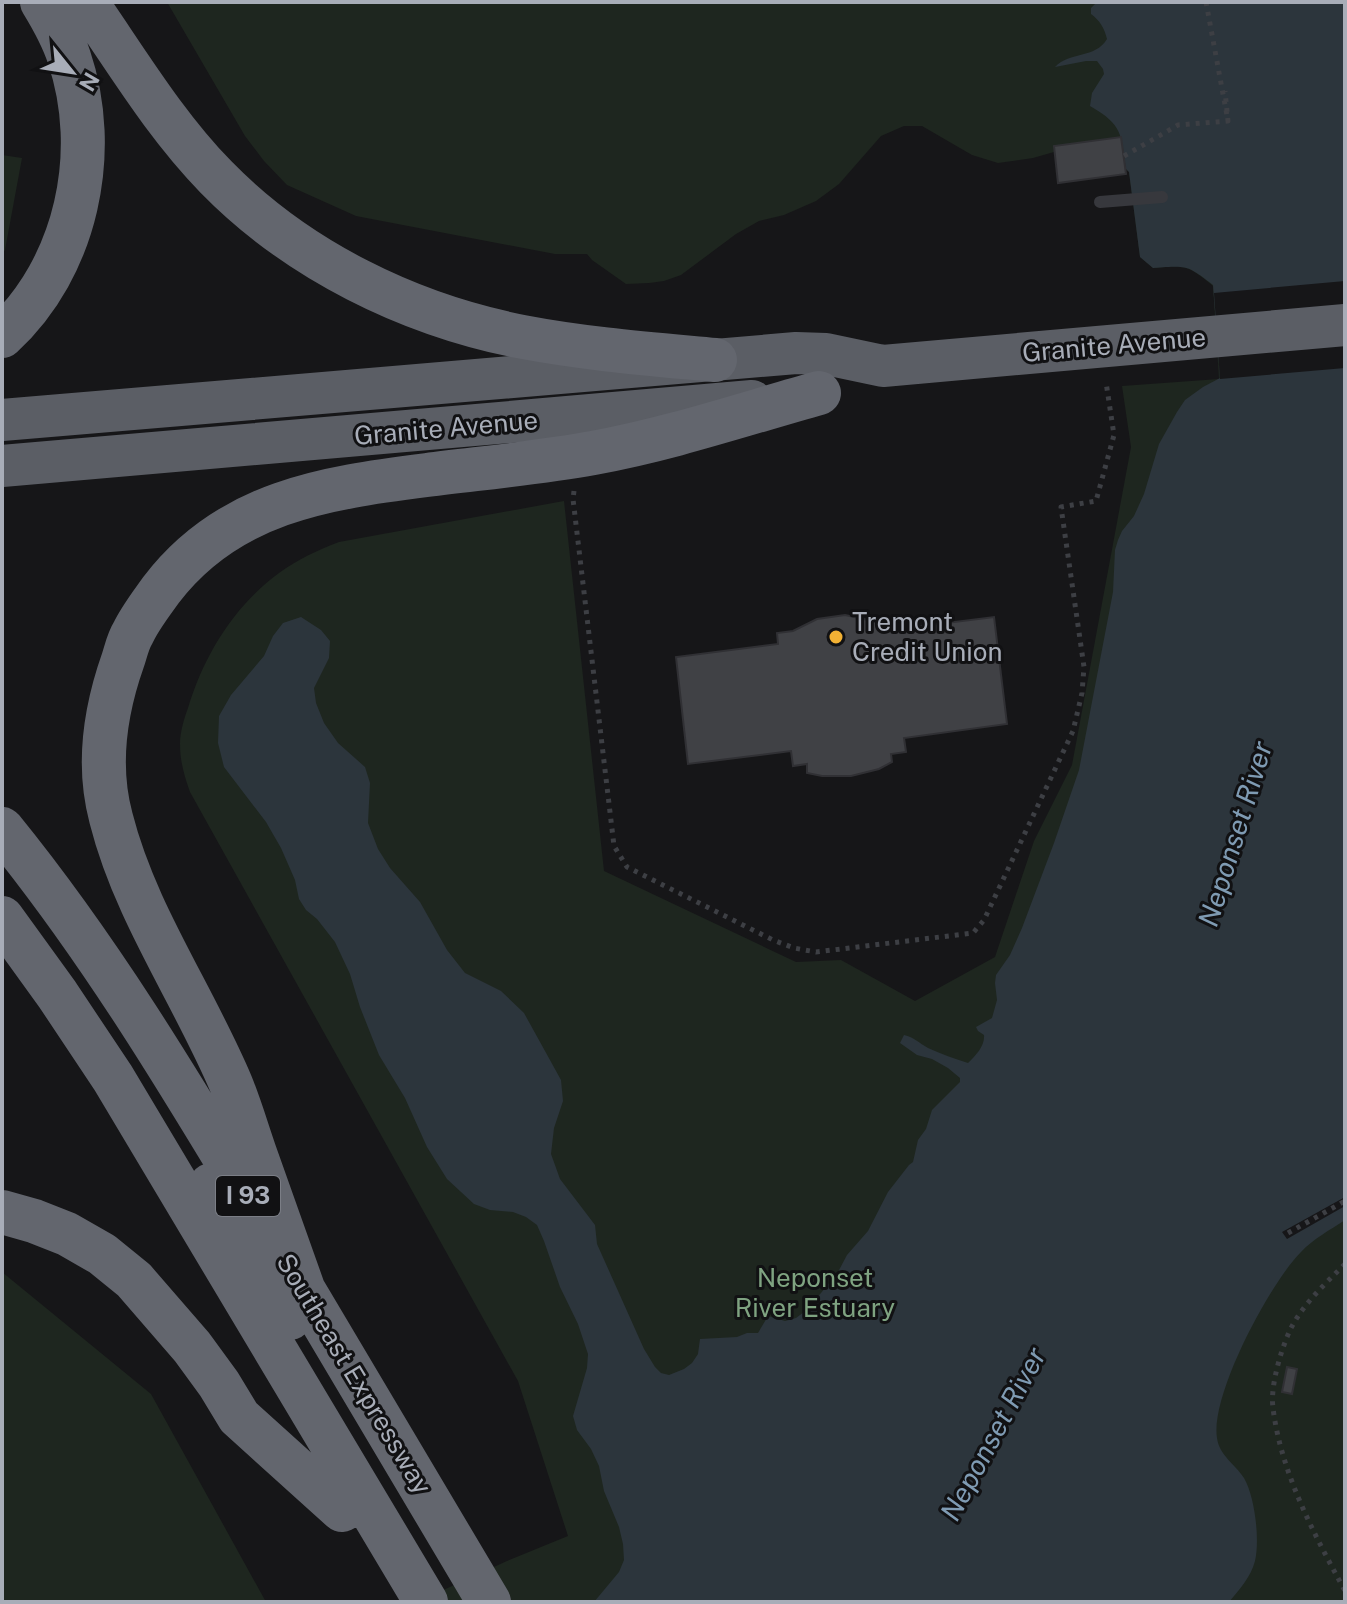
<svg xmlns="http://www.w3.org/2000/svg" width="1347" height="1604" font-family="'Public Sans',sans-serif">
<rect width="100%" height="100%" fill="#161618"/>
<path fill="#1e261f" d="M167,2H1345V1602H417L507,1561L568,1536L518,1381L190,792C184,775 180,761 180,744C180,732 184,719 188,708C204,655 234,606 279,573C298,559 318,550 339,542L564,501L604,871L796,962L841,960L915,1001L995,957L1034,841L1072,765L1131,447L1122,386L1219,379L1213,286C1186,264 1187,266 1153,268L1140,257L1129,172L1126,169L1121,137L1054,146V152L1033,158L998,163L972,155L922,126H904L881,136L839,184L816,201L784,215L759,221L736,234L681,275L664,281L649,283L626,284L592,260L587,254H555L356,216L287,185L264,161L245,136Z
M2,155L22,158L5,250L2,254Z
M2,1272L151,1394L266,1602H2Z"/>
<path fill="#2c353c" d="M1097,2H1345V1220C1330,1230 1313,1239 1301,1252C1270,1283 1210,1395 1217,1438C1219,1455 1235,1464 1244,1478C1255,1497 1260,1540 1255,1561C1251,1577 1239,1590 1229,1602H594L619,1572L624,1560L623,1544L619,1527L604,1491L599,1466L591,1449L577,1430L573,1416L587,1368L588,1354L578,1324L560,1287L544,1241L537,1225L526,1217L513,1212L490,1210L474,1204L447,1179L427,1147L405,1098L379,1055L360,1007L350,974L335,942L317,919L306,910L299,899L295,880L281,848L266,822L224,767L218,743L219,716L231,695L264,656L273,636L283,623L301,617L321,630L330,641L329,658L314,688L316,703L324,723L338,743L365,767L370,783L368,823L378,849L390,868L420,902L447,950L465,973L501,991L524,1013L561,1080L563,1101L554,1128L551,1154L560,1179L595,1225L597,1244L644,1349L655,1367L661,1373L669,1375L684,1369L692,1363L698,1354L700,1339L737,1337L747,1333H758L768,1316L785,1321L796,1318L804,1312L821,1293L838,1272L847,1255L868,1231L888,1192L909,1165L913,1162L918,1140L926,1129L932,1110L960,1082V1078L948,1068L932,1059L917,1055L900,1043L904,1035C914,1037 919,1043 928,1048C941,1054 955,1059 968,1063C976,1055 985,1046 984,1035L978,1031L976,1027L992,1018L997,1000L995,983L996,975L1010,955L1022,928L1054,843L1079,770L1113,592L1115,550L1118,540L1122,531L1134,516L1144,494L1159,444L1177,412L1185,400L1203,387L1220,378L1213,285C1186,264 1187,266 1153,268L1140,257L1129,172L1126,169C1121,134 1123,125 1090,106L1092,93L1104,74L1103,69L1097,61H1086L1055,67C1070,51 1095,59 1107,39C1104,27 1100,21 1091,14V8Z"/>
<path fill="#161618" d="M1345,281V368L1220,379L1214,293Z
M1345,1197V1206L1287,1239L1282,1232Z"/>
<path fill="#404145" stroke="#303034" stroke-width="2" d="M1121,137L1126,174L1058,183L1054,146Z
M845,615L873,621L890,619L891,630L994,617L1007,724L904,738L906,752L891,754L892,762L879,769L851,776H822L807,773V764L793,766L791,751L688,764L676,657L778,644L777,633L793,631L817,619Z
M1287,1367L1297,1369L1292,1394L1282,1392Z"/>
<g fill="none" stroke-linecap="round" stroke-linejoin="round">
<path stroke="#3d3f44" stroke-width="5" stroke-dasharray="4 6" stroke-linecap="butt" d="M1206,2L1228,121L1225,91
M1124,156L1178,125L1228,121
M574,491L573,499L614,846L627,867L773,940L794,948L816,952L973,933L984,920L1073,731L1082,693L1084,667L1061,507L1096,501L1114,435L1106,382
M1288,1233L1345,1201
M1345,1264C1325,1284 1303,1304 1290,1330C1281,1350 1270,1386 1273,1408C1281,1473 1314,1534 1345,1591"/>
<path stroke="#37383d" stroke-width="12" d="M1100,202L1162,197"/>
<path stroke="#5b5e65" stroke-width="42" d="M2,420L796,353L826,354L883,366L1345,325
M2,466L752,401"/>
<path stroke="#63666e" stroke-width="44" d="M86,2C127,61 165,125 216,177C297,260 409,315 523,337C586,349 651,354 715,360
M2,336C77,267 101,152 69,57C63,38 53,20 42,2
M2,829C98,947 177,1078 255,1208
M2,918L57,994L113,1078L426,1602
M211,1185L290,1318
M2,1212L34,1221L67,1234L102,1254L134,1280L192,1347L219,1384L239,1417L342,1510
M290,1267L489,1602
M304,1291C288,1245 271,1199 255,1153C247,1130 240,1106 231,1084C193,994 135,913 111,818C97,766 105,711 123,660C126,651 128,641 133,633C140,618 151,604 161,590C228,502 324,488 427,475C482,468 538,463 593,453C670,439 744,414 819,393"/>
</g>
<circle fill="#f2b134" stroke="#111113" stroke-width="3" cx="836" cy="637" r="8"/>
<g text-anchor="middle" stroke-width="6" stroke-linejoin="round" paint-order="stroke">
<rect fill="#111113" stroke="#7b7e86" stroke-width="2" x="216" y="1176" width="64" height="40" rx="6"/>
<g font-size="24" font-weight="bold" fill="#a8adb8">
<text x="248" y="1204">I 93</text>
</g>
<g font-size="26" fill="#a8adb8" stroke="#111113">
<text transform="translate(1114 345) rotate(-5)" y="9">Granite Avenue</text>
<text transform="translate(446 428) rotate(-5)" y="9">Granite Avenue</text>
<text transform="translate(354 1374) rotate(59)" y="9">Southeast Expressway</text>
</g>
<g font-size="26" fill="#a8adb8" stroke="#111113" text-anchor="start">
<text x="852" y="631">Tremont<tspan x="852" dy="30">Credit Union</tspan></text>
</g>
<g font-size="26" fill="#7fa381" stroke="#111113">
<text x="815" y="1287">Neponset<tspan x="815" dy="30">River Estuary</tspan></text>
</g>
<g font-size="28" font-style="italic" fill="#7f9bb3" stroke="#111113">
<text transform="translate(1235 834) rotate(-73)" y="10">Neponset River</text>
<text transform="translate(993 1434) rotate(-62)" y="10">Neponset River</text>
</g>
</g>
<rect width="1347" height="1604" fill="none" stroke="#a8adb8" stroke-width="8"/>
<g transform="translate(72 72) rotate(120)" stroke="#111113" stroke-width="6" paint-order="stroke">
<path d="M0-6L14 30L0 20L-14 30Z" fill="#a8adb8"/>
<text y="-12" font-size="22" font-weight="bold" text-anchor="middle" fill="#a8adb8">N</text>
</g>
</svg>
